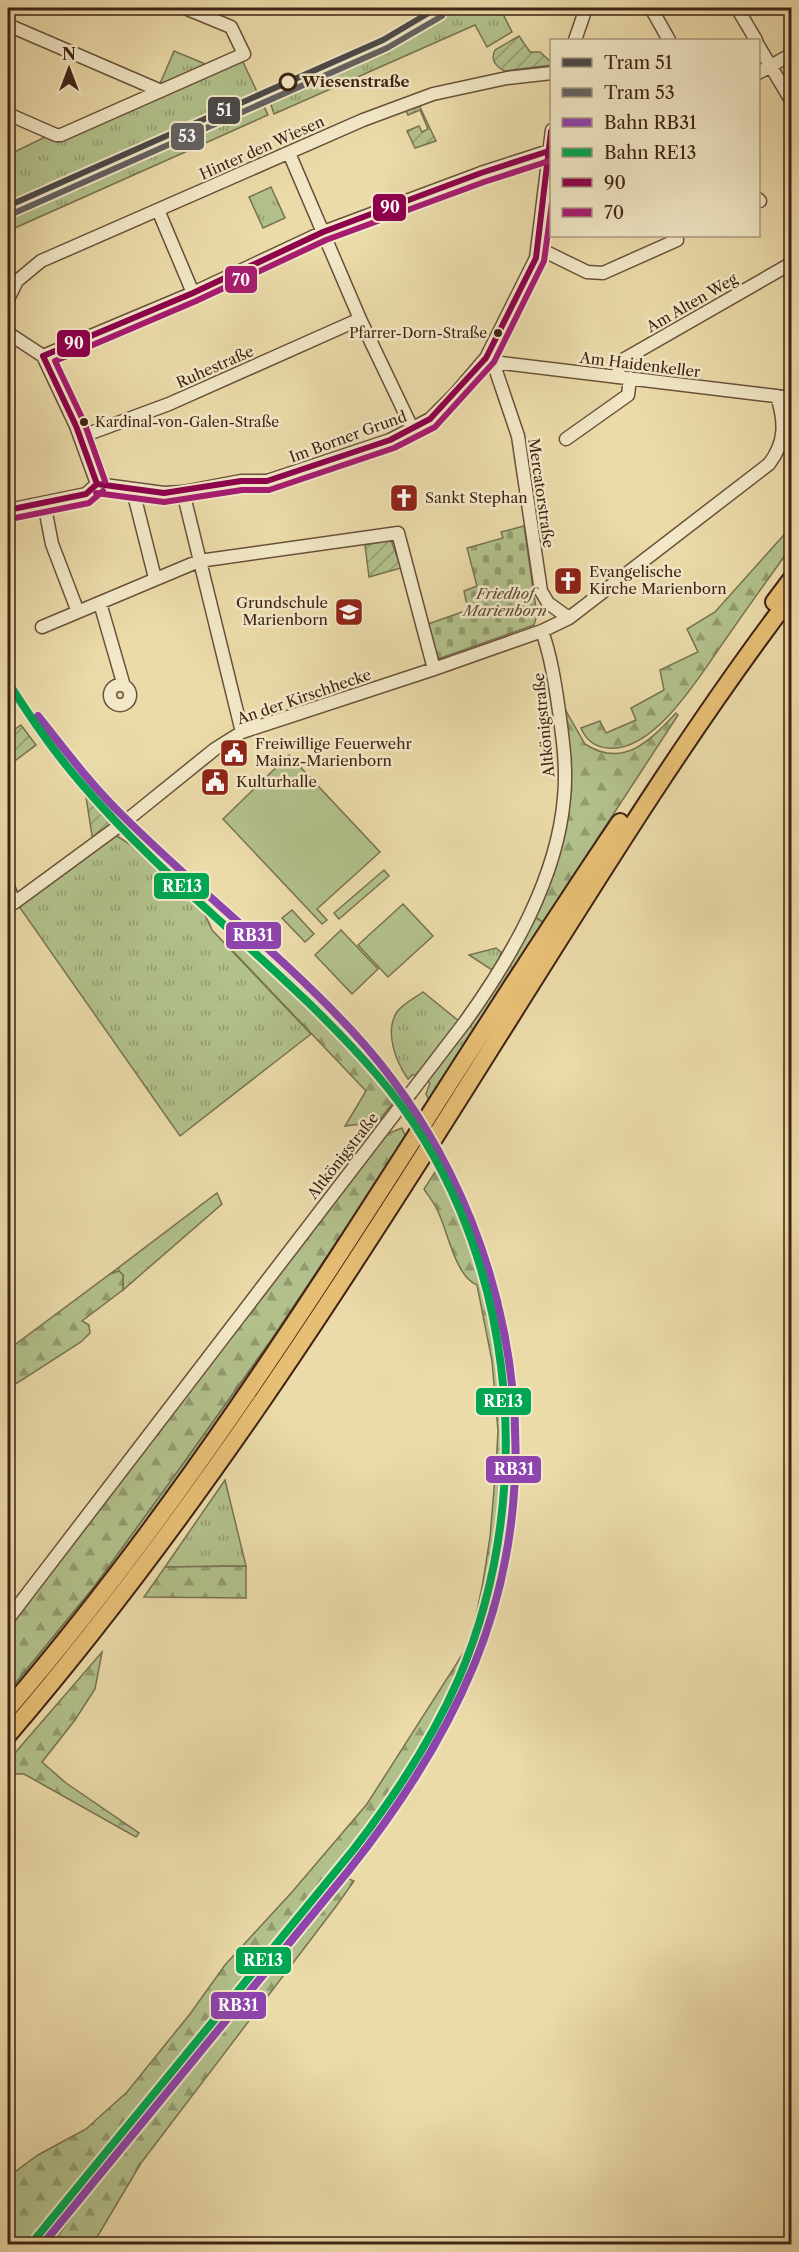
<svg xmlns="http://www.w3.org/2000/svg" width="799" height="2252" font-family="'Libre Caslon Text',serif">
<defs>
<pattern id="grass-tufts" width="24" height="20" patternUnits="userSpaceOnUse" patternTransform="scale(1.5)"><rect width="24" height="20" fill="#b2c18c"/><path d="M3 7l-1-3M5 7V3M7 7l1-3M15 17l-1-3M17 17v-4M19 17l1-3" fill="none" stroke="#929c71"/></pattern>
<pattern id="forest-firs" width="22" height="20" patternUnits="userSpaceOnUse" patternTransform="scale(1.5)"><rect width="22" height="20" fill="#b2c18c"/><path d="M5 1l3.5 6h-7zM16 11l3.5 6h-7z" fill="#929c71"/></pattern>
<pattern id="cemetery-stones" width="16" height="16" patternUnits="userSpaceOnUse" patternTransform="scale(1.5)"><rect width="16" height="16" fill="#b2c18c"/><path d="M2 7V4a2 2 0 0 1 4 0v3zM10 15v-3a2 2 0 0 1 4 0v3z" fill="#929c71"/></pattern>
<pattern id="garden-furrows" width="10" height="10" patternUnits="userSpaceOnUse" patternTransform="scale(1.5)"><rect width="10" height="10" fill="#b2c18c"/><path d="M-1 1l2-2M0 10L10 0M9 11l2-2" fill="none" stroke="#929c71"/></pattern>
</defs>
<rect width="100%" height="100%" fill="#ebdba9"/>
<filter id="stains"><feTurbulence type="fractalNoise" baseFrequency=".00333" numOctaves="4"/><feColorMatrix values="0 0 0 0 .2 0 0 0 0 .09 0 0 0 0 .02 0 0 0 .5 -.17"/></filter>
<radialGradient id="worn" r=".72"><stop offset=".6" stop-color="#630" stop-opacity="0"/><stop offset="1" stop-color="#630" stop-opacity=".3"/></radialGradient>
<path fill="url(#grass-tufts)" stroke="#787250" stroke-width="1.5" d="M441,8H500L512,32L487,47L475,25L274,114L271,105L275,98L273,94L395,36Z
M174,51L208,65L159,86Z
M242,60L268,115L8,231V155L45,137L53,139Z
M271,187L285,218L263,228L249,197Z
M112,833C150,856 196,888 212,930L311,1034L180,1136L18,905Z
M533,916L543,922L429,1100L426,1094L430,1083L425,1079Z
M496,948L501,952L499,960L492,970L469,955Z
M423,992L460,1022L420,1075H412L408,1079C396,1062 384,1032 397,1012C402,1004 415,998 423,992Z
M406,1137L239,1395L99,1587L8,1699V1692L93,1588L180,1468L271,1340Z
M217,1193L222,1204L123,1290V1275L119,1271L110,1274Z
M225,1480L246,1566L165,1567Z"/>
<path fill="url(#forest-firs)" stroke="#787250" stroke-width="1.5" d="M791,527V547C771,575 750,604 730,633C705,667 657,753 608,748C594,747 586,740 581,728L600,721L606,733L636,720L631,708L664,690L660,670L698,652L687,629L715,612Z
M566,711L585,744C623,769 650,741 676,713L678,715L543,922L533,916L560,847Z
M245,934L313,998L398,1092L399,1095L378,1122L345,1126L366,1091L230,948Z
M402,1128L406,1138L271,1340L180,1468L93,1588L8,1692V1629L384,1135Z
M441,1163C522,1327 535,1516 462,1685C427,1767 367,1836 312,1905C229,2010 143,2111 58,2214L36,2244H8V2177L38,2155L86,2129L127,2092L190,2014L225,1965L292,1892L367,1804L464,1652L473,1631L483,1582L490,1537L496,1466L498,1431L492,1361L477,1285C456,1277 448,1233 439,1214C436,1205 429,1197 424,1189Z
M119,1271L123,1275V1290L82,1321L89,1325L90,1333L81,1342L8,1389V1350L110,1274Z
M246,1566V1598L144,1597L165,1567Z
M102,1652L95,1689L75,1720L42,1762L66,1783L139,1833L136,1837L24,1774H8V1761Z
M347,1878L354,1881L337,1905L141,2163L93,2244H52L96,2184Z"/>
<path fill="url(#cemetery-stones)" stroke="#787250" stroke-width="1.5" d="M524,526L537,615L534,625L438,659L428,624L468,610L464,591L477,586L467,548L503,538L501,532Z"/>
<path fill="url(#garden-furrows)" stroke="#787250" stroke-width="1.5" d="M519,36L530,52H540L551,62V65L505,71C496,67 490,60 495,50Z
M419,105L436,141L415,148L407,131L419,126L422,132L428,129L420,110L408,115L405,109Z
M391,540L401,568L369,577L365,545Z
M21,725L36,745L8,766V734Z
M84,784L118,821L93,842Z"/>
<path fill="#b2c18c" stroke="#787250" stroke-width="1.5" d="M289,755L380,852L317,909L327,920L322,924L223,819Z
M384,870L389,876L339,919L334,913Z
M403,904L433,936L388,977L358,945Z
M292,910L314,934L305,942L282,918Z
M341,930L378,969L352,994L315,955Z"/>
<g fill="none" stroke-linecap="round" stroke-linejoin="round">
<g stroke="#6a503a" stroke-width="15">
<path id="minor" d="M651,8L669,40
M737,8L756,40
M8,25L161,91
M575,40L586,8
M758,45L792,102
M758,73L792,54
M8,114L56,135H61L244,54L231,27L185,8
M289,153L360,319L413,430
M758,199L760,201
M158,210L193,293
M538,248L587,272L603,273L677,240
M8,299L17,281L41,261L363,120L433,94L507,78L552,73
M8,333L43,356L76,426L97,484
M43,356L193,293L323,232L481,173L552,150
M486,358L493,362L792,398
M493,362L518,436L541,591L548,603L569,618
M617,377L621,361L792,263
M80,437L169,404L360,319
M566,439L628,395L630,378
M97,484L164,493L183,492L241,481H267L390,440L430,419L456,393L486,358L536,258L552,130
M133,491L155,578
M183,492L242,732
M44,503L52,544L78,612
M8,510L86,494L97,484
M100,603L124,686
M42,627L199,561L398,533L434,669
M110 695a10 10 0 1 1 20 0a10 10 0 1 1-20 0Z
M8,886L14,903L127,820L215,749L242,732L434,669L542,631L569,618L769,464C786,442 785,422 777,396
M8,1619L465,1022C511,958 557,879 564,798C567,769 563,740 559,711C555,683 551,657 542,631"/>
</g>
<g stroke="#3f2215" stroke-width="20">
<path id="highway" d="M774,602L792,578
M8,1709C244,1434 417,1121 620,822
M8,1735C189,1524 340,1289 488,1053C586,898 681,741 792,595"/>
</g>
<use href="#minor" stroke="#f2e8c7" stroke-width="12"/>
<use href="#highway" stroke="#e6be74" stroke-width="16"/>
<g stroke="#f2e8c7" stroke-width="10">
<path id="bus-1" d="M97,484L76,426L43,356L193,293L323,232L481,173L552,150
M97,484L164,493L241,481H267L390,440L430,419L486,358L536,258L551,131
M8,510L86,494L97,484"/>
</g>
<g stroke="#f2e8c7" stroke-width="10">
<path id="bus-2" d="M105,481L84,422L55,361L196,301L326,240L484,182L552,160
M96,493L164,502L242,490H269L394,448L435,427L494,362L544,261L552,203
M10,519L89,503L103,491"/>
</g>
<use href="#bus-1" stroke="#8d004c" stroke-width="6"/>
<use href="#bus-2" stroke="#a71b71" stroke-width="6"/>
<g stroke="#f2e8c7" stroke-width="12">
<path id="rail-1" d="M38,716C65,750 91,785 122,815C197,890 281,954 353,1032C507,1199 561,1453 474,1665C443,1740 400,1806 349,1870L43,2244"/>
</g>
<g stroke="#f2e8c7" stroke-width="12">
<path id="rail-2" d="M8,682C30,717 53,751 81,783C171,889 287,970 377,1075C516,1236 541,1486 459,1678C432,1740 395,1796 354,1849L36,2238"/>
</g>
<use href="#rail-1" stroke="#8e44ad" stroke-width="8"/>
<use href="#rail-2" stroke="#00a651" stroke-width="8"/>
<g stroke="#f2e8c7" stroke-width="10">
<path id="tram-1" d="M8,206L383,40L437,8"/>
</g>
<g stroke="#f2e8c7" stroke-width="10">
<path id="tram-2" d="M12,214L387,48L442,16"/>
</g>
<use href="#tram-1" stroke="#4a4a49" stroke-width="6"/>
<use href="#tram-2" stroke="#646363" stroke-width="6"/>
</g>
<defs>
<g id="church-square" transform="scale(1.5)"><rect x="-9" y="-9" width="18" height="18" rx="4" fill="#8f2418" stroke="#f2e8c7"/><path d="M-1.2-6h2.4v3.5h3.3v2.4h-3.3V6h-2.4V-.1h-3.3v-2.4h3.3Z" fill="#fff"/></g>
<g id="school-square" transform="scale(1.5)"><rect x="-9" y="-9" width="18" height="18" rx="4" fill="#8f2418" stroke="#f2e8c7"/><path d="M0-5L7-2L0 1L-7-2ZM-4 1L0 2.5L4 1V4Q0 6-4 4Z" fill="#fff"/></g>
<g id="civic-square" transform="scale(1.5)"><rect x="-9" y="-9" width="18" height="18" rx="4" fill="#8f2418" stroke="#f2e8c7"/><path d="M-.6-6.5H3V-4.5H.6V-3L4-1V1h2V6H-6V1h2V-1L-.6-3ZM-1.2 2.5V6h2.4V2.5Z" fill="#fff"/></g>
</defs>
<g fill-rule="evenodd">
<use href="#church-square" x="404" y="498"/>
<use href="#church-square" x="568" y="581"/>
<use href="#school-square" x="349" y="612"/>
<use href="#civic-square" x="234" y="753"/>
<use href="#civic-square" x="215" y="782"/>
</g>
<circle fill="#f2e8c7" stroke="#3f2215" stroke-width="3" cx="288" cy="82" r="8"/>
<g fill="#3f2215" stroke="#f2e8c7" stroke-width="2">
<circle cx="498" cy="333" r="5"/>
<circle cx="84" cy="422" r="5"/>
</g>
<g text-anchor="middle" stroke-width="5" stroke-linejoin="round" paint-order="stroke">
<g font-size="14" fill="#3f2215" stroke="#f2e8c7" text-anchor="end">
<text x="487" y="338">Pfarrer-Dorn-Straße</text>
<text x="95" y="427" text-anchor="start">Kardinal-von-Galen-Straße</text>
</g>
<g font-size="15" font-weight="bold" fill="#3f2215" stroke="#f2e8c7" text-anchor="start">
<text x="302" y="87">Wiesenstraße</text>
</g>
<g font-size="15" fill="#3f2215" stroke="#f2e8c7">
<text transform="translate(262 148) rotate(-24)" y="5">Hinter den Wiesen</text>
<text transform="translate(692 303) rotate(-30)" y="5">Am Alten Weg</text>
<text transform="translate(640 365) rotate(7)" y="5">Am Haidenkeller</text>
<text transform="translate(215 367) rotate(-24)" y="5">Ruhestraße</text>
<text transform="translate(348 437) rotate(-20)" y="5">Im Borner Grund</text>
<text transform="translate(541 493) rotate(82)" y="5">Mercatorstraße</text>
<text transform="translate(304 697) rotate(-19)" y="5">An der Kirschhecke</text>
<text transform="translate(544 725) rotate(-96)" y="5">Altkönigstraße</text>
<text transform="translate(343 1156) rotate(-52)" y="5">Altkönigstraße</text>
</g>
<g font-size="15" fill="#3f2215" stroke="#f2e8c7" text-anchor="start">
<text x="425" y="503">Sankt Stephan</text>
<text x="589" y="577">Evangelische<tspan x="589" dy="17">Kirche Marienborn</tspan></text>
<text x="328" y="608" text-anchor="end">Grundschule<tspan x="328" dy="17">Marienborn</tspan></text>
<text x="255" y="749">Freiwillige Feuerwehr<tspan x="255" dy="17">Mainz-Marienborn</tspan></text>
<text x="236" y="787">Kulturhalle</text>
</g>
<g font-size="15" font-style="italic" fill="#5c4a33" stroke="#f2e8c7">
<text x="505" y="599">Friedhof<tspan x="505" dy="17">Marienborn</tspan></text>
</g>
</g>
<g stroke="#f2e8c7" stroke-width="2">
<rect x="207" y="96" width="34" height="29" rx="6" fill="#4a4a49"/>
<rect x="170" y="122" width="35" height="29" rx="6" fill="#646363"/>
<rect x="372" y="193" width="35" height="29" rx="6" fill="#8d004c"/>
<rect x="224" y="265" width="34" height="29" rx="6" fill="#a71b71"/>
<rect x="56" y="329" width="35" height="29" rx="6" fill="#8d004c"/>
<rect x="153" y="872" width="57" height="28" rx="6" fill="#00a651"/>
<rect x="225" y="921" width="57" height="29" rx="6" fill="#8e44ad"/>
<rect x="475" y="1387" width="57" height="29" rx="6" fill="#00a651"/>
<rect x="485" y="1455" width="57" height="29" rx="6" fill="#8e44ad"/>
<rect x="235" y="1946" width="57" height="29" rx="6" fill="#00a651"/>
<rect x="210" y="1991" width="57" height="29" rx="6" fill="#8e44ad"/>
</g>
<g font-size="16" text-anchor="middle" font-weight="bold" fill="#fff">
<text x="224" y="116">51</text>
<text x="187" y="142">53</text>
<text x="390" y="213">90</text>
<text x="241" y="286">70</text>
<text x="74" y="349">90</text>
<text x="182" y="892">RE13</text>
<text x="253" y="941">RB31</text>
<text x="503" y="1407">RE13</text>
<text x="514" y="1475">RB31</text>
<text x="263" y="1966">RE13</text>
<text x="238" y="2011">RB31</text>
</g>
<rect width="799" height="2252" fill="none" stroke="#ebdba9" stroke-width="30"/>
<rect x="9" y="9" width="781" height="2234" fill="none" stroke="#3f2215" stroke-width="3"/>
<rect x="15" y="15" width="769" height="2222" fill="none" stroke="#3f2215" stroke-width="1.5"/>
<rect x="550" y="39" width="210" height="198" fill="#f2e8c7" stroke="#aa9980" stroke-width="1.5"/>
<rect x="562" y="58" width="30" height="9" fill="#4a4a49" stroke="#aa9980" stroke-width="1.5"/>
<text x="604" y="69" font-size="18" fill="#3f2215">Tram 51</text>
<rect x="562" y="88" width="30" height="9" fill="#646363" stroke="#aa9980" stroke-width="1.5"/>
<text x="604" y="99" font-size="18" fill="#3f2215">Tram 53</text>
<rect x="562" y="118" width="30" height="9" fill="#8e44ad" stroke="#aa9980" stroke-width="1.5"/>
<text x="604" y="129" font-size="18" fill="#3f2215">Bahn RB31</text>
<rect x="562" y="148" width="30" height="9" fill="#00a651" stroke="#aa9980" stroke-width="1.5"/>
<text x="604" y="159" font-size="18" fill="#3f2215">Bahn RE13</text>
<rect x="562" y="178" width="30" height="9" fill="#8d004c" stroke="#aa9980" stroke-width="1.5"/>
<text x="604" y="189" font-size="18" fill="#3f2215">90</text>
<rect x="562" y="208" width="30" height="9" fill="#a71b71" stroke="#aa9980" stroke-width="1.5"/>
<text x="604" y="219" font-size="18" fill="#3f2215">70</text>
<g transform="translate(69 69)" stroke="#f2e8c7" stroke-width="4.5" paint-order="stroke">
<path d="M0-4.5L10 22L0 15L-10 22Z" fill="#3f2215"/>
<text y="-9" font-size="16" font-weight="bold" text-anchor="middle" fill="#3f2215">N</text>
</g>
<rect width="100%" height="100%" filter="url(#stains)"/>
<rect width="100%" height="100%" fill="url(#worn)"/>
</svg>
